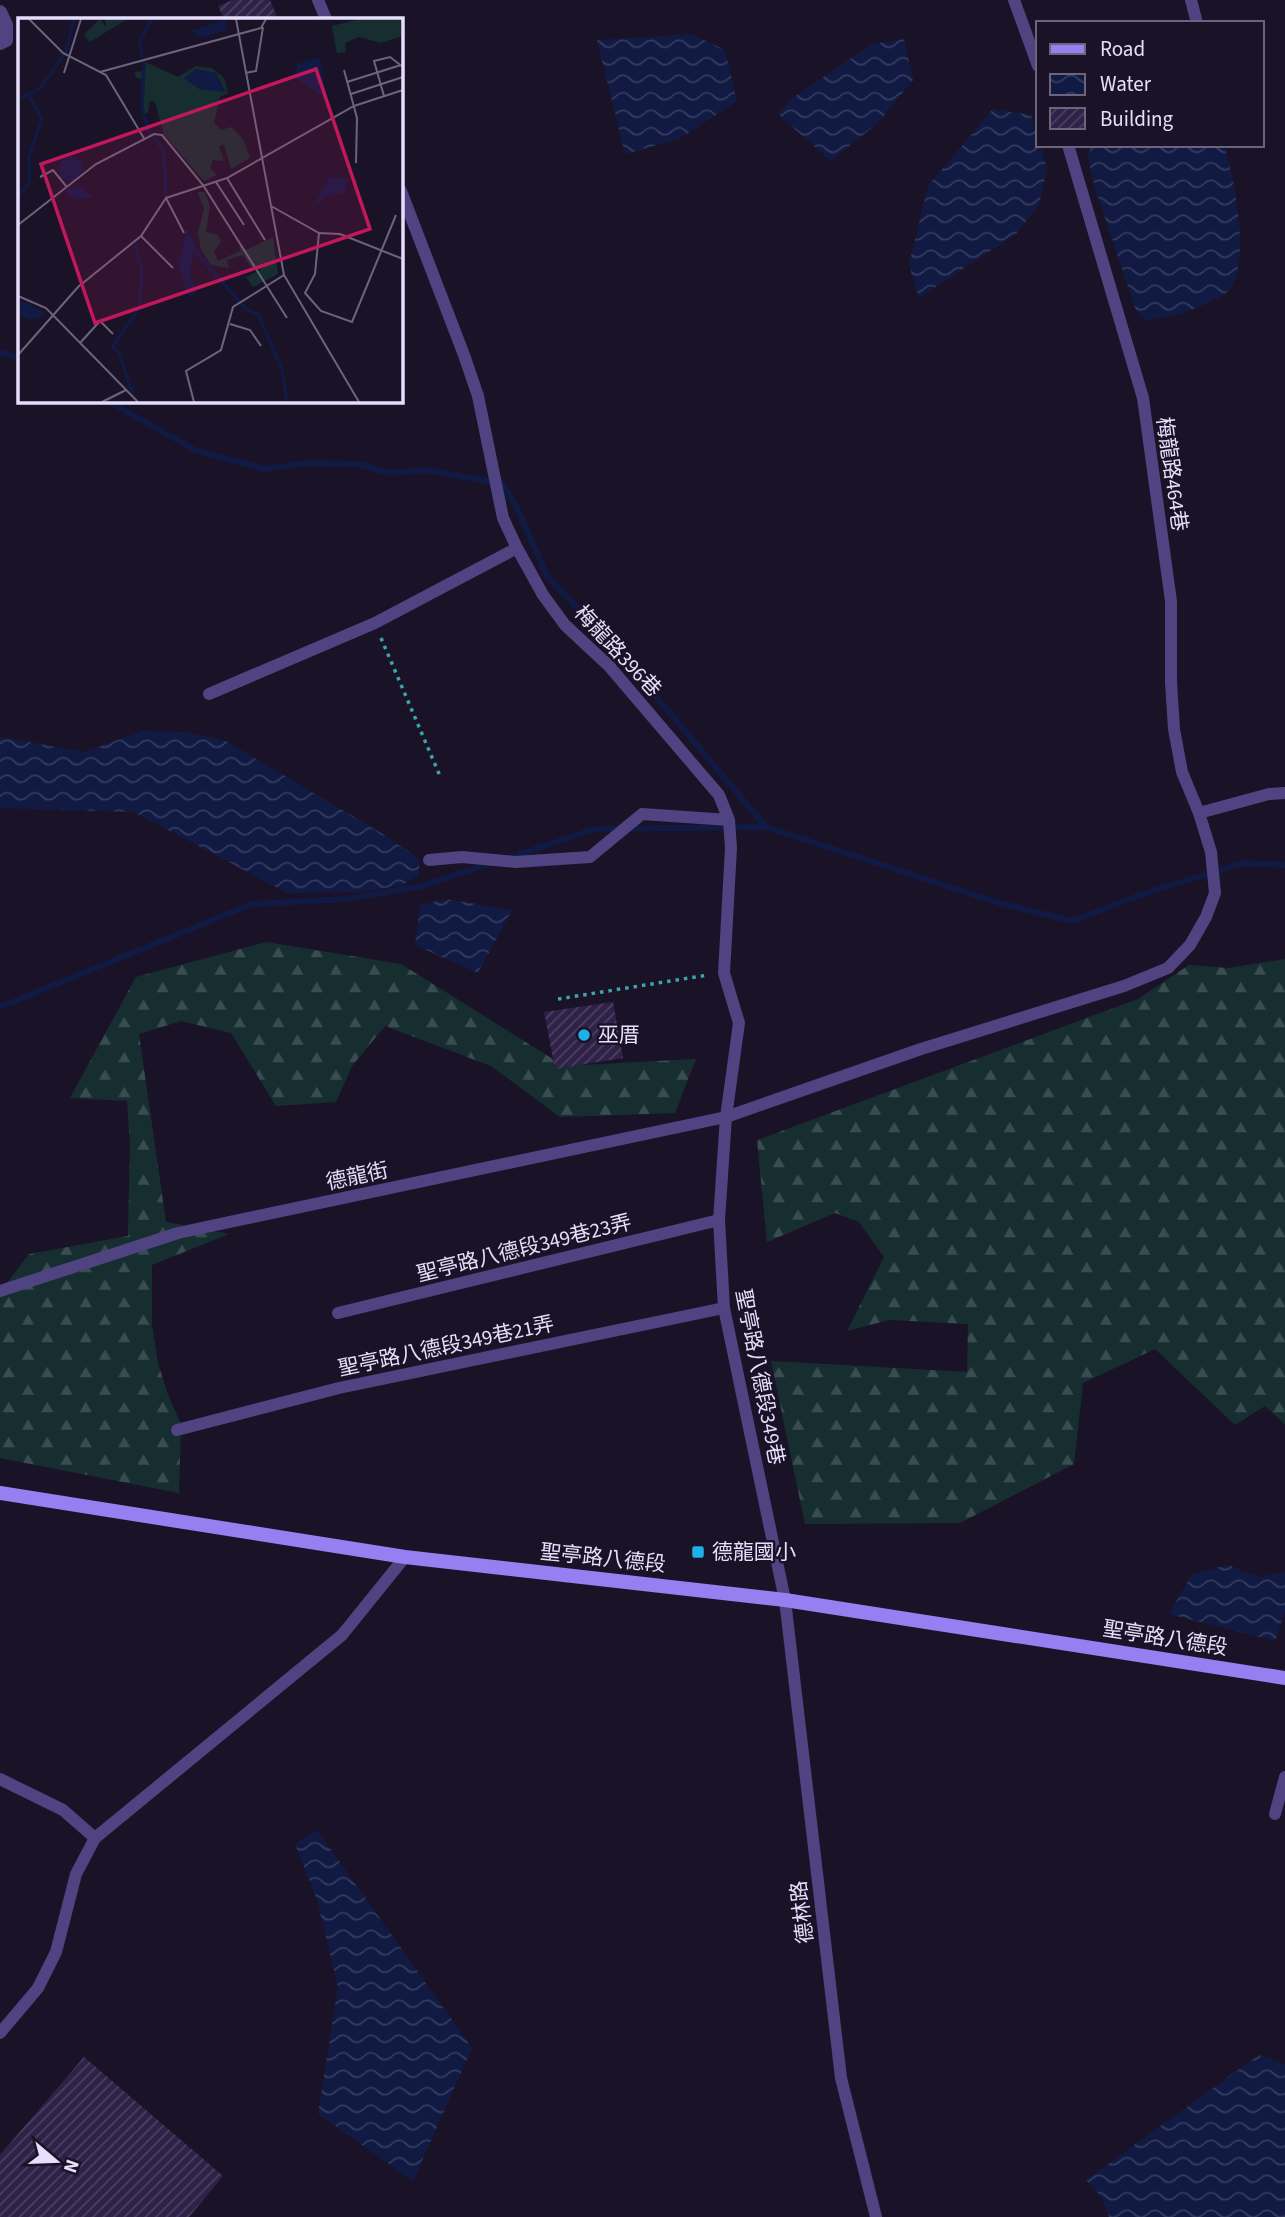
<svg xmlns="http://www.w3.org/2000/svg" width="1285" height="2217" font-family="'Source Sans 3','Noto Sans TC',sans-serif">
<defs>
<pattern id="forest-firs" width="22" height="20" patternUnits="userSpaceOnUse" patternTransform="scale(1.75)"><rect width="22" height="20" fill="#172e31"/><path d="M5 1l3.5 6h-7zM16 11l3.5 6h-7z" fill="#394c50"/></pattern>
<pattern id="water-waves" width="16" height="10" patternUnits="userSpaceOnUse" patternTransform="scale(1.75)"><rect width="16" height="10" fill="#111a43"/><path d="M0 5q4-4 8 0t8 0" fill="none" stroke="#343b5f"/></pattern>
<pattern id="building-hatch" width="6" height="6" patternUnits="userSpaceOnUse" patternTransform="scale(1.75)"><rect width="6" height="6" fill="#2f2147"/><path d="M-1 1l2-2M0 6l6-6M5 7l2-2" fill="none" stroke="#4d4162"/></pattern>
</defs>
<rect width="100%" height="100%" fill="#1a1328"/>
<path fill="url(#forest-firs)" d="M266,942L401,964L564,1066L696,1059L675,1113L560,1117L491,1066L385,1026L352,1066L336,1102L276,1106L231,1033L181,1021L139,1034L166,1222L229,1234L152,1265V1325L158,1363L168,1395L181,1424L179,1493L0,1458V1292L29,1254L128,1236L130,1144L127,1101L70,1098L136,977Z
M1285,959V1424L1265,1406L1235,1425L1155,1349L1083,1383L1074,1464L960,1523L805,1524L771,1361L967,1372L968,1324L889,1320L847,1331L884,1257L859,1222L835,1213L767,1242L757,1140L1138,999L1189,965L1229,968Z"/>
<path fill="url(#water-waves)" d="M691,34L725,50L737,101L679,139L625,154L597,40Z
M904,39L913,80L879,122L831,161L778,114L791,99L872,44Z
M993,109L1031,115L1047,169L1039,204L1016,234L919,298L909,265L928,186Z
M1091,145H1224C1234,177 1253,266 1227,292C1224,296 1217,298 1213,300C1188,313 1173,316 1146,320L1136,310L1095,188L1088,158Z
M143,731L186,732L226,741L386,836L419,859V875L402,885L363,892L287,893L134,812L0,808V737L84,752Z
M446,899L512,910L478,973L415,945L420,905Z
M1228,1565L1260,1577L1285,1572V1611L1275,1641L1169,1614L1192,1574Z
M317,1830L472,2048L413,2181L318,2114L338,1987L317,1900L295,1844Z
M1259,2055L1285,2064V2217H1109L1102,2198L1086,2180Z"/>
<g fill="none" stroke-linecap="round" stroke-linejoin="round">
<path stroke="#111a43" stroke-width="6" d="M0,352L19,358
M108,401L195,450L264,469L308,463L357,464L390,473L426,470L503,484L519,512L547,576L621,655L766,827
M508,858L595,829L766,827L999,903L1072,921L1149,892L1243,863L1285,865
M0,1007L252,904L347,899L422,886L491,863"/>
</g>
<path fill="url(#building-hatch)" d="M233,0H270L278,19H224L218,6Z
M613,1002L623,1058L555,1069L544,1012Z
M84,2057L223,2176L189,2217H0V2155Z"/>
<g fill="none" stroke-linecap="round" stroke-linejoin="round">
<path stroke="#3ea3af" stroke-width="3.5" stroke-dasharray="3.5 5" stroke-linecap="butt" d="M381,638L440,776
M558,999L708,975"/>
<path stroke="#504382" stroke-width="12" d="M318,0L326,19
M1014,0L1038,66
M1191,0L1197,23
M401,191L464,355L478,396L503,518L517,548L543,595L565,625L609,666L719,795L729,820L642,814L590,857L515,862L462,857L429,860
M209,694L375,623L517,548
M1199,813L1269,794L1285,793
M729,820L731,848L724,973L739,1023L726,1117L719,1220L724,1308L785,1600L841,2078L876,2217
M0,1291L178,1233L726,1117L921,1049L1124,986L1168,968L1190,945L1206,917L1215,893L1211,852L1199,813L1182,772L1174,729L1171,682V601L1143,398L1068,145
M338,1313L719,1220
M177,1430L339,1388L724,1308
M0,1779L63,1810L95,1838
M1275,1814L1285,1777
M0,2033L38,1988L56,1952L76,1874L95,1838L342,1635L405,1557"/>
<path stroke="#504382" stroke-width="14" d="M0,12L6,25V40L0,43"/>
<path stroke="#957ff1" stroke-width="14" d="M0,1493L405,1557L785,1600L1285,1678"/>
</g>
<g fill="#1eb0e7" stroke="#1a1328" stroke-width="2.5">
<circle cx="584" cy="1035" r="7"/>
<rect x="691" y="1545" width="14" height="14" rx="3.5"/>
</g>
<g text-anchor="middle" stroke-width="5" stroke-linejoin="round" paint-order="stroke">
<g font-size="21" fill="#e6defb" stroke="#1a1328">
<text transform="translate(1172 474) rotate(82)" y="7">梅龍路464巷</text>
<text transform="translate(618 651) rotate(47)" y="7">梅龍路396巷</text>
<text transform="translate(357 1176) rotate(-12)" y="7">德龍街</text>
<text transform="translate(524 1248) rotate(-14)" y="7">聖亭路八德段349巷23弄</text>
<text transform="translate(446 1346) rotate(-12)" y="7">聖亭路八德段349巷21弄</text>
<text transform="translate(760 1377) rotate(79)" y="7">聖亭路八德段349巷</text>
<text transform="translate(603 1558) rotate(6)" y="7">聖亭路八德段</text>
<text transform="translate(1165 1638) rotate(9)" y="7">聖亭路八德段</text>
<text transform="translate(802 1912) rotate(-97)" y="7">德林路</text>
</g>
<g font-size="21" fill="#e6defb" stroke="#1a1328" text-anchor="start">
<text x="598" y="1042">巫厝</text>
<text x="712" y="1559">德龍國小</text>
</g>
</g>
<g transform="translate(18 18)">
<rect width="385" height="385" fill="#1a1328"/>
<path d="M342,1H385V18L363,25L341,19L327,25L328,34L319,35L314,8ZM125,43L160,59L178,48L194,50L206,60L210,75L202,79L196,104L203,112L213,109L225,121L232,140L213,151L206,127L201,128L206,143L195,142L192,150L199,157L186,163L146,117L137,84L132,83L130,95H125V61L118,60L117,54L125,53ZM179,174H187L192,188L188,214L200,217L203,224L196,233L200,243L222,233L221,224L228,232L255,219L260,256L235,269L228,259L242,252L232,248L225,237L209,242L211,250L193,247L183,232L180,214L186,190Z" fill="#172e31"/>
<path d="M82,1L88,9L87,1H109L72,24L66,17Z" fill="#172e31"/>
<path d="M208,1L209,12L183,20L172,13ZM302,39L307,71L302,77L279,61L278,46ZM178,51L198,55L208,74L181,71L166,60ZM41 151a12 12 0 1 1 24 0a12 12 0 1 1-24 0ZM311,159L330,161L326,175L309,178L294,190ZM58,168L63,169L75,179L61,182L49,177L48,172ZM168,216L176,231L172,254L178,273L171,280L160,246ZM7,284L25,294L27,298L12,302L3,298L1,285Z" fill="#111a43"/>
<path fill="none" stroke="#111a43" stroke-width="3.5" d="M124,39L122,24L133,1M126,44L124,90L131,114L146,133L148,178M0,81L21,71L32,57L48,33L56,1M0,179L12,163L11,139L24,101L10,76M168,213L179,235L228,291L241,297L264,352L269,384M115,377L101,334L94,329L121,291L124,252L117,227"/>
<path fill="none" stroke="#6c647c" stroke-width="2" d="M11,1L45,35L88,57L127,122M218,1L266,257L341,384M326,52L339,100L338,145M82,54L243,10L248,1M46,55L63,1M227,55L238,53L245,9M329,64L383,47M333,76L385,59M366,78L356,43L372,39L385,49M22,159L35,152L48,168M209,160L247,222M198,164L226,207M148,180L209,160L336,88L385,72M253,188L301,215L322,216L385,241M0,207L78,146L136,116L144,117L185,167L269,300M301,215L297,256L287,275L303,293L334,304L378,197M123,218L155,250M0,278L28,290L120,384M212,306L232,312L243,328M62,325L82,303L95,316M0,337L60,269L123,218L148,180L166,215M84,384L108,372M176,384L168,353L203,332L215,289L266,257"/>
<path fill="#c2185b" fill-opacity="0.15" stroke="#c2185b" stroke-width="3.5" d="M298,51L352,211L77,305L23,146Z"/>
<rect width="385" height="385" fill="none" stroke="#e6defb" stroke-width="3.5"/>
</g>
<rect x="1036" y="21" width="228" height="126" fill="#1a1328" stroke="#6c647c" stroke-width="2"/>
<rect x="1050" y="44" width="35" height="10" fill="#957ff1" stroke="#6c647c" stroke-width="2"/>
<text x="1100" y="56" font-size="21" fill="#e6defb">Road</text>
<rect x="1050" y="74" width="35" height="21" fill="url(#water-waves)" stroke="#6c647c" stroke-width="2"/>
<text x="1100" y="91" font-size="21" fill="#e6defb">Water</text>
<rect x="1050" y="108" width="35" height="21" fill="url(#building-hatch)" stroke="#6c647c" stroke-width="2"/>
<text x="1100" y="126" font-size="21" fill="#e6defb">Building</text>
<g transform="translate(56 2161) rotate(109)" stroke="#1a1328" stroke-width="5" paint-order="stroke">
<path d="M0-5L12 26L0 18L-12 26Z" fill="#e6defb"/>
<text y="-10" font-size="19" font-weight="bold" text-anchor="middle" fill="#e6defb">N</text>
</g>
</svg>
